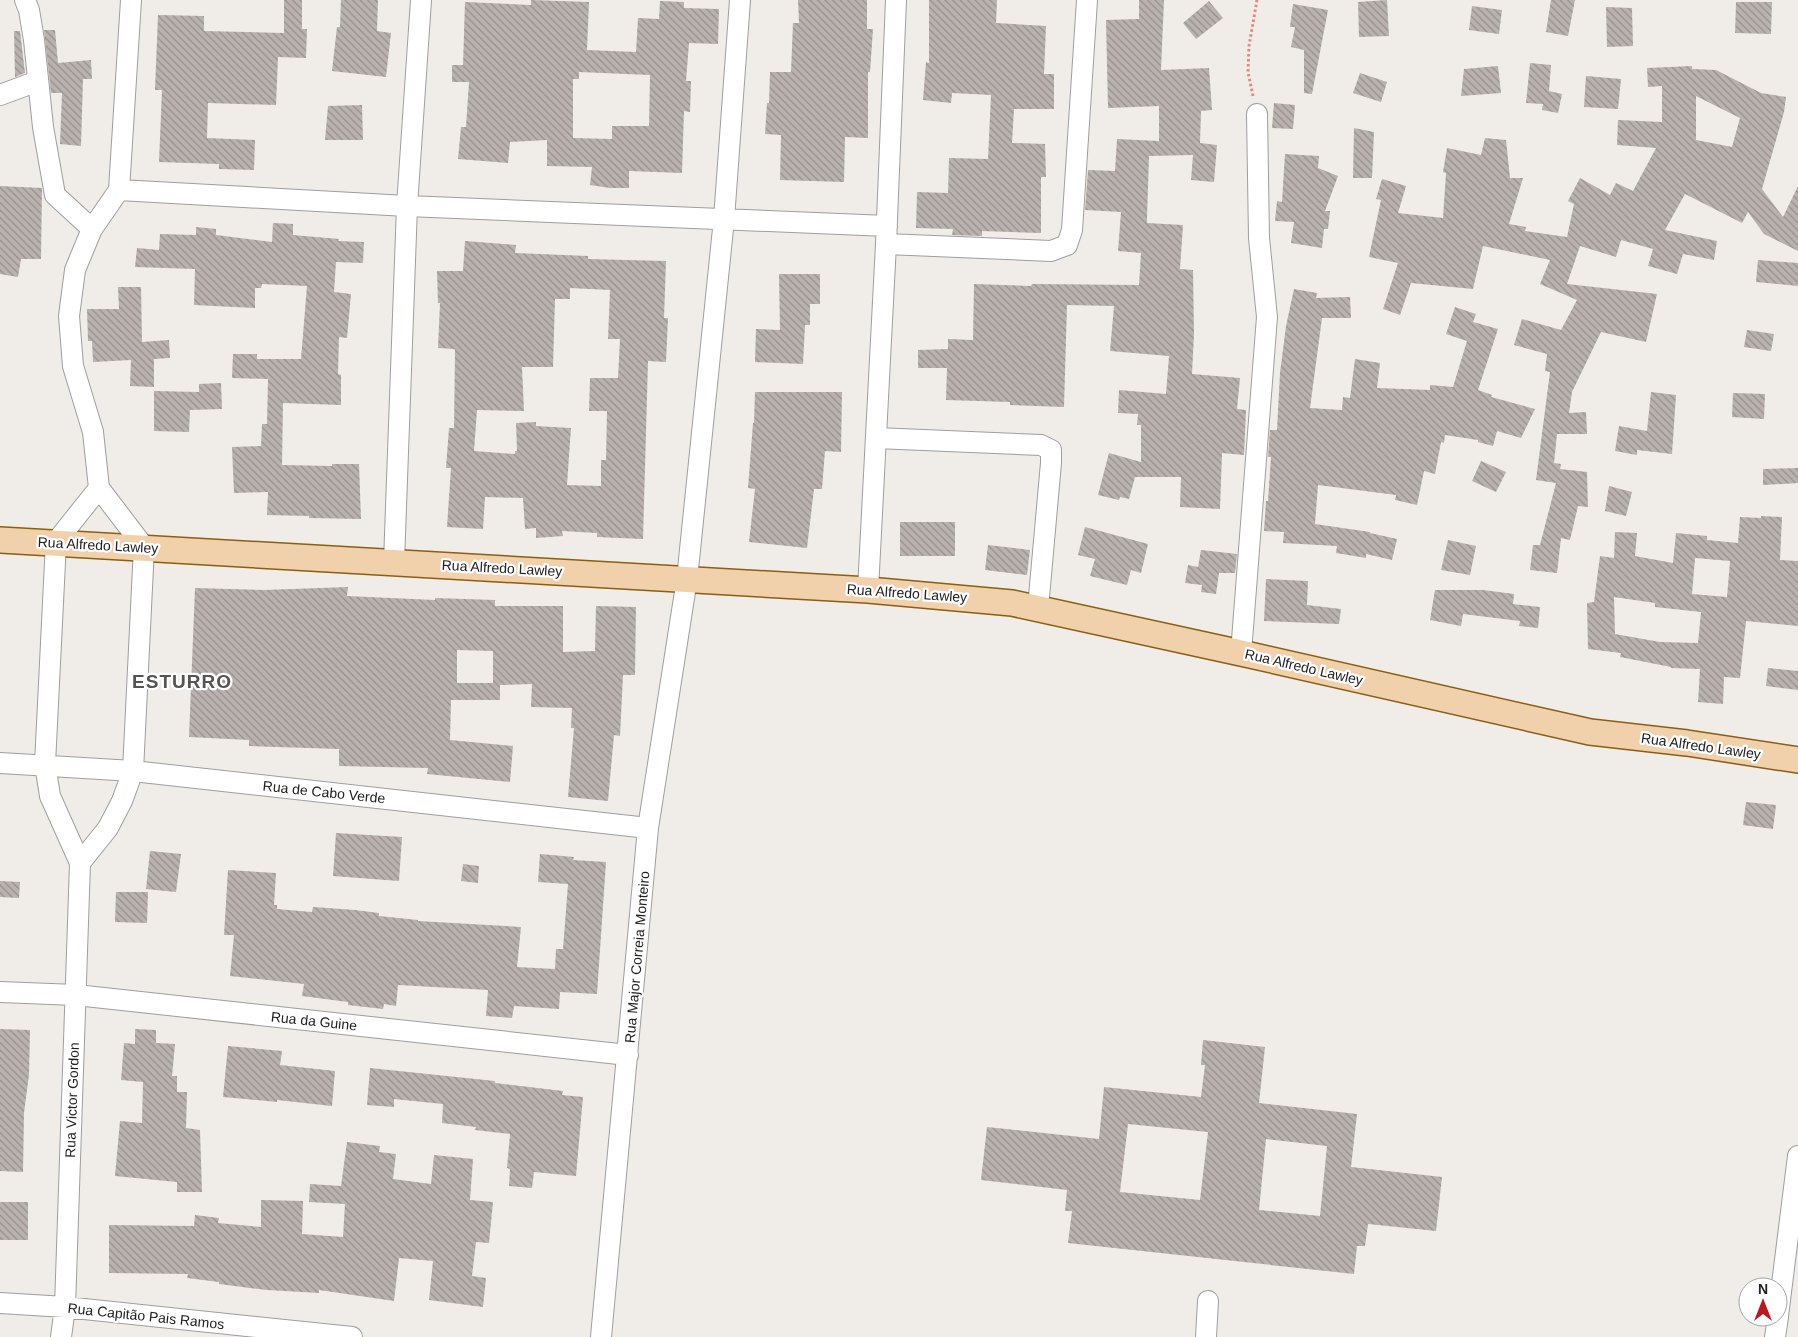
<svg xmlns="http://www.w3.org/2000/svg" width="1798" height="1337" font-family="Arial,sans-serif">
<defs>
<pattern id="building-back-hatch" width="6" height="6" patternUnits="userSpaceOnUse" patternTransform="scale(1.25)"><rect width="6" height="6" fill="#b9b2ae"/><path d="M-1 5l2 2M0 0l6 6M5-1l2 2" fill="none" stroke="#96908d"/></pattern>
</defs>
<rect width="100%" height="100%" fill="#f0ede8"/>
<path fill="url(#building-back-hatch)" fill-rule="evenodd" d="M284,0H302V29H307L306,58L278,57L276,105L208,103L207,138L255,140L254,170L219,169V164L159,162L162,90H155L158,15L204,16V31L284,33Z
M341,0H378L377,31L391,33L386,77L332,71L337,27H340Z
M531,0L589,2L587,50L636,52L638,18L659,19L660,1L684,2V8L719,9L718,44L689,43L686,81H691L690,112L684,111L682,173L629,171V188H610L590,185L592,167L547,166V140L510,142L508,163L458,159L461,127H466L469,82H452V65H463L465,2L531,5ZM579,72L650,75L649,126H612V139L573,138V79H579Z
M798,0H867V29H873L870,72H868V138L845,137L844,182L780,180L781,135L765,134L767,103H769L770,72H791L793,23H799Z
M929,0H997L996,23L1046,26L1044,74H1054V109H1014L1012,143L1045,144L1046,177H1041V233L982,231V236L952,235L953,229L916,228L917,192L948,193L949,158L988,159L991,95L952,93L951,103L923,100L926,62L929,63Z
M1139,0H1164L1161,70L1209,68L1212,110L1201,111L1200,143L1217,145L1214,182L1191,180L1193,155L1149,156L1147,218V223L1183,225L1180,269L1193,270L1194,334L1192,374L1240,378L1237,409L1246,410L1244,455L1222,453L1220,509L1180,507L1181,477H1135L1129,499L1120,497L1119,500L1098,495L1109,453L1141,462V425H1137L1138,414L1118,413L1119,390L1166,394L1169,356L1110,351L1114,306L1067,305L1064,407L1010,405V402L946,400L947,368H918V350L948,349V339L973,340L974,284L1031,286L1032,284L1139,285L1141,253L1118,251L1121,212L1085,210L1088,170L1115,171L1117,139L1159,141V106L1108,108L1106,20L1139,19Z
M1387,0L1389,36L1359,37L1358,2Z
M1551,0H1575L1568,36L1546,32Z
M1209,1L1223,18L1196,39L1183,23Z
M1736,2H1772L1771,34L1735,33Z
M1293,4L1328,10L1312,94L1304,93V50L1291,47L1295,27H1290Z
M1472,6L1502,10L1499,34L1469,30Z
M1606,7L1632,8L1633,46L1607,47Z
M44,30H55L58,63L91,60L92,79H83L81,146L60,144L62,93H51Z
M14,31H20L25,73L15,77Z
M1530,63L1551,65L1549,91L1562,94L1558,113L1542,110L1543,104L1526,103Z
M1498,66L1501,93L1461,96L1464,69Z
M1692,66V69L1716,70L1761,93L1786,97L1784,112L1762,189L1783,217L1798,186V251L1764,234L1748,212L1742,223L1685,194L1665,230L1717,241L1714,260L1683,254L1677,274L1648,266L1653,249L1621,240L1616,257L1580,246L1567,284L1657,294L1646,342L1601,332L1572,392L1569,413L1586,412L1587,434H1557L1554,463L1561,464L1560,469L1587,472L1588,507L1578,506L1570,540L1561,538L1557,573L1530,570L1533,545H1540L1556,483L1536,480L1550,372L1545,371L1547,354L1514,345L1522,319L1561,330L1577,300L1540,284L1550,260L1483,246L1473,289L1411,283L1400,315L1383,309L1398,263L1369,257L1381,200L1376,199L1382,179L1406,186L1398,213L1443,218L1446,173L1443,172L1447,148L1481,155L1485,138L1506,140L1510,178H1523L1509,224L1526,227L1525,231L1567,237L1574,204L1568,201L1580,178L1610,195L1616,183L1633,191L1656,148L1617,145L1618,120L1662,122V86L1648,87L1647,68ZM1696,96L1740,118L1732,147L1696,140Z
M1360,73L1387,82L1381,102L1353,93Z
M1586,76L1621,79L1618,109L1584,107Z
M1274,103L1295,105L1293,129L1272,128Z
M362,105L363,140H325L328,106Z
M1354,128L1374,132L1372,178H1353Z
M1285,154L1319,156L1318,168L1338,176L1325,211H1330L1328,229H1324L1322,248L1291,243L1294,222L1275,221L1277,201L1282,202Z
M0,186L42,188L41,259H21L18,277L0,274Z
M273,223L293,224V235L339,239L338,241L364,242L363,263L336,262L334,292L351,294L347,338L339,337L338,374L341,375V405L283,403L282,465L332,466V464H359L361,519L309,518V516L267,515L268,492L234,493L232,447L261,446L262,424H267L268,379L232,378L233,354H257V359H301L307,286L262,284L261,288H255V308L194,305L195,269L135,267L137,248L159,250L160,234L196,235V227L216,229V235L272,242Z
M465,241L516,245L515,253L588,256V259L666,261L664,318H668L666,362L648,361L643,539L597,537V533L562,531L563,536L536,538V528L525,529L523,498L485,497L483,529L447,527L451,468H446L449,428H454L455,350L454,349L438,348L440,303H438L437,271H463ZM570,288L610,290L608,339H620L618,378H590L589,411H607L606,460H601V486L567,485L571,428L536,426V422L516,423L517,451H515V454L474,451L477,410L524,411L522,367H553L555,299H570Z
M1758,260L1798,263V286L1756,282Z
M779,274H820V304H810V325H805L803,364L755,362L756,329L780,330Z
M118,287H141L142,342L169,340L170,358L154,359V387L130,386L131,360L93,362L92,341H88L87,309H119Z
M1294,289L1317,293L1316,298L1350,297L1351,318H1322L1310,408L1342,410L1343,397L1350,398L1355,359L1380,363L1377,388L1430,390V385L1453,387L1467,341L1446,334L1455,307L1476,314L1473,322L1498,329L1478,390L1492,395L1491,397L1535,409L1521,438L1497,431L1493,446L1478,442V440L1445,435L1444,443L1441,442L1435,474L1424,471L1417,505L1395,500L1396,495L1318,485L1315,524L1370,532V533L1397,539L1392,560L1366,554V558L1336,553L1337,546L1283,543L1284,532L1264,531L1266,501H1268L1271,457H1268L1270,430H1277L1280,373L1286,326Z
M1747,330L1774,334L1771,351L1744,347Z
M221,383L222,409L190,410L189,432L154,431V391L199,392V384Z
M755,392H842L841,452L825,451L822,489H814L807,548L749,542L755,489L748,488L753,423H754Z
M1651,392L1676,395L1672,454L1637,450V455L1615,451L1619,426L1647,431Z
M1733,393L1765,394L1764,419L1732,417Z
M1481,461L1506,472L1496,492L1472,481Z
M1798,468V483L1763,485V469Z
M1609,486L1632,492L1626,516L1605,511Z
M1761,516L1782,517L1780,560L1798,561V626L1746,621L1740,678L1724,677L1723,704L1698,702L1700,669L1671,668V667L1620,657L1621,653L1588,649L1587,603L1594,602L1600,556L1614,558L1615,532L1637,533L1635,556L1673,563L1676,533L1707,536V540L1738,543L1740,517L1761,518ZM1695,558L1730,561L1727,597L1692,594ZM1614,597L1655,603V607L1701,612L1698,643L1660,642L1615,634Z
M900,522H955V556H900Z
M1085,527L1148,544L1141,573L1131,570L1127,585L1090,576L1095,559L1078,555Z
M1448,540L1476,546L1470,575L1441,570Z
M988,545L1030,550L1027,575L985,570Z
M1201,550L1237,554L1235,573H1219L1216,594L1201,592L1202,585L1185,583L1188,565L1198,567Z
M1266,579L1308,581L1307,605L1341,609L1339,624L1264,621Z
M348,587L347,596L435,600V598L495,600V606H563V652L595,651L596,606L636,607L635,675H623L620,736L614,735L608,801L568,797L574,728H571L572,708L531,707L532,684L500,685V700H451L450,740L513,746L510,782L427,774L428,768L339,766V749L249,746V740L189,737L195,588L264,590ZM457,650L493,651V683H457Z
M1435,590H1483L1514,594L1513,604L1540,607L1538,628L1519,626L1520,621L1463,614L1461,626L1430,620Z
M1768,668L1798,671V690L1766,686Z
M1746,802L1776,805L1773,829L1743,825Z
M336,833L402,837L399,881L333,876Z
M150,851L181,854L176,892L146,889Z
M540,854L574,857L573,860L606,862L597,994L560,992L559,1009L514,1006L512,1018L486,1016L488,990L398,985L396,1006L384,1004L383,1009L348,1005V1002L302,996L304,984L230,976L234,935H224L228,870L276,873L274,905H277V909L312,912L313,907L355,910L379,913V916L418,920V921L521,927L517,967L555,969L556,949H563L568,884L538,882Z
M463,864L479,866L478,883L461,881Z
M0,881L20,882L19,898L0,897Z
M116,892H148L147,923L115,922Z
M0,1029L30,1030L29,1075L24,1113L23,1172L0,1171Z
M135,1029L156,1030V1043L175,1044L172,1076H177V1092H187L186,1128L200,1130L202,1192H177V1182L115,1176L120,1121L142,1123L143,1082L121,1080L124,1043L135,1044Z
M1203,1040L1265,1047L1259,1103L1357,1114L1351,1167L1442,1177L1436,1231L1368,1224L1365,1246H1357L1354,1274L1068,1243L1072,1211H1065L1067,1190L981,1180L987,1127L1099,1139L1104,1087L1201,1097L1205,1065H1201ZM1128,1124L1208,1132L1200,1200L1120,1192ZM1266,1139L1327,1146L1320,1216L1259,1210Z
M228,1046L282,1051L280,1065L335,1071L332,1106L277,1100V1102L223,1097Z
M370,1068L495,1081V1083L563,1091L562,1095L583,1097L576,1176L534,1172L532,1188L509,1186L510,1169L507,1168L510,1134L475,1130L476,1127L442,1123L443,1104L394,1099V1107L367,1105Z
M347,1142L380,1146L379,1152L396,1154L393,1179L431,1184L434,1155L473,1159L470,1200L493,1202L489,1243L476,1242L472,1276L486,1278L483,1307L429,1300L433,1261L399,1258L394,1301L319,1290V1293L267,1290L219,1284V1282L187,1278L188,1274L109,1273V1225L194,1226L195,1215L219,1218L218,1223L261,1227V1200L303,1201L302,1234L343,1237L345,1204L309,1202L310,1184L341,1186Z
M0,1202H28V1240H0Z"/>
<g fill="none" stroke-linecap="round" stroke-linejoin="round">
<g stroke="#9e9e9e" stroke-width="22">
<path id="minor" d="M25,0L29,10L34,40L43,127L55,195L92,229
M0,95L38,81
M119,190L407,206L887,226
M886,244L1051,251L1067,245L1072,230L1087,0
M876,438L1041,445L1051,450V463L1038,608
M394,562L407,206L421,0
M868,590L886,244L896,0
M1241,653L1267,317L1259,238L1257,114
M0,763L133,771L648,828
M80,863L108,828L122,801L133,771L144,547L99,488L93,432L73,366L69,316L75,270L92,229L119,190L131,0
M0,992L76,995L628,1055
M0,1303L65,1307L352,1337
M1778,1316L1798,1156
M61,1337L65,1307L80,863L50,796L45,764L56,542L99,488
M601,1337L648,828L687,579L724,219L740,0
M1206,1337L1208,1301
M1775,1337L1778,1317"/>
</g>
<g stroke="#8b5e12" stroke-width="28">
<path id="major" d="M0,540L868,590L1012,603L1241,653L1590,732L1687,743L1798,760"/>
</g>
<path stroke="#ea8680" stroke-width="3" stroke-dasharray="2.5 2.5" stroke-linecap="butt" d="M1253,96L1248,72L1249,46L1257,0"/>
<use href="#minor" stroke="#fff" stroke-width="20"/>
<use href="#major" stroke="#f1d0ac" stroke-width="25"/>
</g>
<g text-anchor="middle" stroke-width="4.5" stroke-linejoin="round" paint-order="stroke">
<g font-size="14" fill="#212121" stroke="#fff">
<text transform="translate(98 545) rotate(3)" y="5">Rua Alfredo Lawley</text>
<text transform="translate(502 568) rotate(3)" y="5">Rua Alfredo Lawley</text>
<text transform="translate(907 593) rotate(4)" y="5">Rua Alfredo Lawley</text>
<text transform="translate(1304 667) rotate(13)" y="5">Rua Alfredo Lawley</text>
<text transform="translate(1701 746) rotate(8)" y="5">Rua Alfredo Lawley</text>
<text transform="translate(324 792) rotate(6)" y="5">Rua de Cabo Verde</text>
<text transform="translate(637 957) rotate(-85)" y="5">Rua Major Correia Monteiro</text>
<text transform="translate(314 1021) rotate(6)" y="5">Rua da Guine</text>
<text transform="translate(72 1100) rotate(-88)" y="5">Rua Victor Gordon</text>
<text transform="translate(146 1316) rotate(6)" y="5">Rua Capitão Pais Ramos</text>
</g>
<g font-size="19" font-weight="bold" letter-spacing="1" fill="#545454" stroke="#fff">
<text x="182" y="688">ESTURRO</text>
</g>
</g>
<g transform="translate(1763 1302)"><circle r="24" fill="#ffffff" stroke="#a6a6a6"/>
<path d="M0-4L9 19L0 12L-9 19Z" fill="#b9191f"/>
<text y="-8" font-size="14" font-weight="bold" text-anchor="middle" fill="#212121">N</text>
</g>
</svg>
